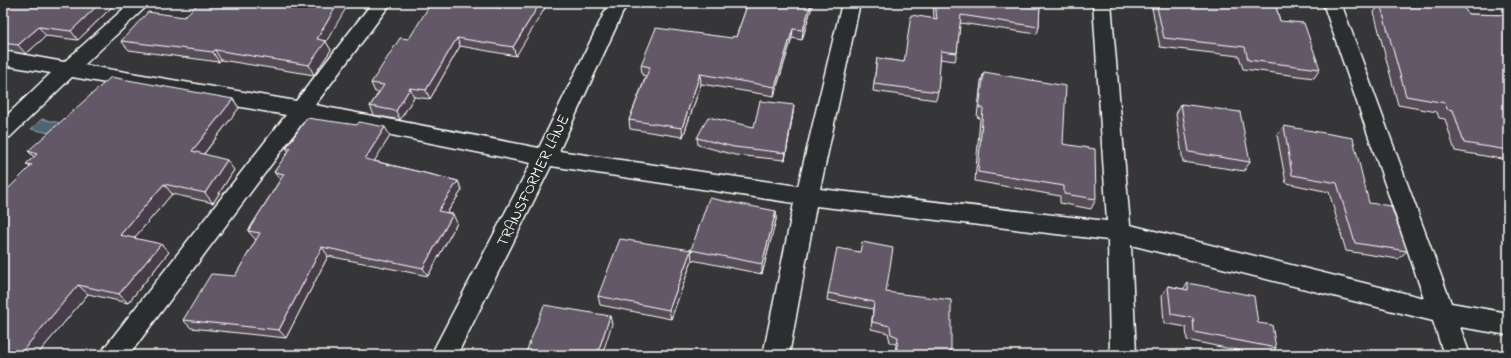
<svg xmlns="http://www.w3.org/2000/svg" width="1511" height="358" font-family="'Indie Flower',sans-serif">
<rect width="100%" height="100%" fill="#363639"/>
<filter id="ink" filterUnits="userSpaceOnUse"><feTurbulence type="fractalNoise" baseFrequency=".025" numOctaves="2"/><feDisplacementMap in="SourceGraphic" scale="8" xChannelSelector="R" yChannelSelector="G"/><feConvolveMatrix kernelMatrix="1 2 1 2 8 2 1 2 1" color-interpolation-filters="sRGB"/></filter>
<g filter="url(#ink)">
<path fill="#4e6572" stroke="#95a3aa" d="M42,119L65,124L54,134L31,129Z"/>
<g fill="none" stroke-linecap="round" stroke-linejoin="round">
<g stroke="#fff" stroke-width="3">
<path id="street" d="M130,3H150L84,65L296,101L372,3H391L315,105L539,148L609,3H627L559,151L798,186L842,3H860L820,189L1107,221L1093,3H1111L1130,225L1424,298L1323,3H1341L1451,303L1508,313V335L1460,327L1470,355H1444L1433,321L1131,245L1136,355H1110L1108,240L816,206L789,355H763L794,203L551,166L457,355H431L531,163L306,118L129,355H101L105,347L286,115L72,77L10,137L3,139V119L51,73L3,65V51L64,62Z"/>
</g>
<use href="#street" fill="#2a2d2e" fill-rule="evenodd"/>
</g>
<path fill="#564d59" stroke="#fff" d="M3,3H114L115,4L78,40L46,36L26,54L3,50Z
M505,3L516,56L460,46L430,99L414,97L400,120L374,115L370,106L379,92H375L371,83L409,39L501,8Z
M748,3H813L802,40L792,38L774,96L701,84L683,137L630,129L629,120L646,76L642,75L641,65L736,37Z
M933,3H1040L1039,27L1037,34L960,23L957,53L955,61L940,59L938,92L936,100L873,91L877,58L904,62L934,18Z
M1151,3H1275L1280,21L1320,69L1314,78L1243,69L1239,56L1160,47Z
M1377,3H1451L1452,4L1468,14L1508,15V160L1455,151L1445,119L1439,118L1437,112L1398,105L1374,12L1379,6Z
M121,41L326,42L331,50L314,75L221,60L219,62L129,50Z
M984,72L1063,144L1096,199L1091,209L1060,203V196L975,181L980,118L977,117L981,81Z
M233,99L239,108L204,154L234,170L213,203L172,194L134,238L169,252L128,303L88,294L37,355H3L30,167L26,164L34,157L28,151Z
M1181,104L1250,162L1244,171L1183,162L1176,114Z
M793,113L785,160L735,155L698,145L697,138L754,127Z
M1284,126L1369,203L1407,251L1398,259L1346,251L1329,192L1286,183L1277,135Z
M390,136L374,161L458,181L462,190L447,213L457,223L428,276L328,256L286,338L191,328L183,320L235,276L256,240L248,231L280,180L274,172L289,152L286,148Z
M776,211V220L762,274L692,260L671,319L600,305L598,296L691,250Z
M1188,283L1258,323L1276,348L1269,355H1260L1187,340L1186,327L1164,323L1162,295L1168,286L1183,289Z
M886,292L951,355H895L896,344L890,342L888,333L871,329L873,309L827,300L828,293Z"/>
<path fill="#463e48" stroke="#fff" d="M100,3H114L115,4L78,40L71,31Z
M338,3H349L326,42L331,50L314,75L309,65L317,39Z
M540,3H548L516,56L513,47Z
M811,3H813L802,40L803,30Z
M39,27L46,36L26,54L18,45Z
M793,29L792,38L774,96L775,87Z
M457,38L460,46L430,99L426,90Z
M215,50L221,60L219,62L213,52Z
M3,60L10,68L3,74Z
M700,74L701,84L683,137L682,128Z
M410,88L414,97L400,120L396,111Z
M233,99L239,108L199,160L192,151Z
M794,105L793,113L785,160L786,153Z
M385,127L390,136L370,168L365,159Z
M227,160L234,170L213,203L205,193Z
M458,181L462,190L442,220L438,211Z
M164,184L172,194L129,244L120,235Z
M776,211V220L762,274V264Z
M453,214L457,223L428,276L423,268Z
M161,244L169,252L128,303L119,294Z
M322,247L328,256L286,338L279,330Z
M691,250L692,260L671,319L669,310Z
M78,285L88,294L37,355H19Z
M610,316L612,324L602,355H597Z"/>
<path fill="#645967" stroke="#fff" d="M3,3H100L71,31L39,27L18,45L3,43Z
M199,3H338L317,39L326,41L309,65L215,50L213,52L121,41L148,12L184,17Z
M431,3H446L501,8L505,3H540L513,47L457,38L426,90L410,88L396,111L370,106L384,85L371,83L400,38L409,39Z
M748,3H811L803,30L793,29L775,87L700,74L682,128L629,120L650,67L641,65L656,28L732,38L733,36L736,37Z
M935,3H1040L1039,27L961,15L957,53L941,51L938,92L874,84L877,58L904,62L911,15L937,19Z
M1156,3H1275L1280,21L1304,23L1320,69L1248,60L1245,47L1164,38Z
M1380,3L1389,4V3H1451L1452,4L1463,6L1468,14L1508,15V150L1464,143L1453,110L1447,109L1445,103L1406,96Z
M984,72L1066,86L1063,144L1095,149L1096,199L1064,194V186L978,172L983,108H979Z
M111,77L233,99L192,151L227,160L205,193L164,184L120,235L161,244L119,294L78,285L19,355H3V194L32,165L26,164L37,154L28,151Z
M760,101L794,105L786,153L734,147L697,138L708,117L754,127Z
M1181,104L1240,112L1250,162L1189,152Z
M307,118L357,125L359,122L385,127L365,159L458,181L438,211L453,214L423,268L322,247L279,330L183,320L211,274L235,276L260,233L248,231L284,174L274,172L291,148H286Z
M1284,126L1353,138L1369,203L1391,206L1407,251L1355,243L1337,183L1292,175Z
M709,198L776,211L762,264L691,250Z
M620,239L691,250L669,310L598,296Z
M862,242L893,248L886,292L951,300V355H896L898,337L891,334L890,326L872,322L874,302L828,293L837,248L860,252Z
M1188,283L1254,296L1258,323L1272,325L1276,348L1194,332L1193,318L1171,314L1168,286L1188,290Z
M544,305L610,316L597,355H525Z"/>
</g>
<g text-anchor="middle" stroke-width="4" stroke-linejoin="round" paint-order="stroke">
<g font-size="16" fill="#fff" stroke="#2a2d2e">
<text transform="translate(532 180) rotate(-64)" y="6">TRANSFORMER LANE</text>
</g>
</g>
<rect width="1511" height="358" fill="none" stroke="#2a2d2e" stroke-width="16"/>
<rect x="8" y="8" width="1495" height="342" fill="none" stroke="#fff" stroke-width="1.5" filter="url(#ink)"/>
</svg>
